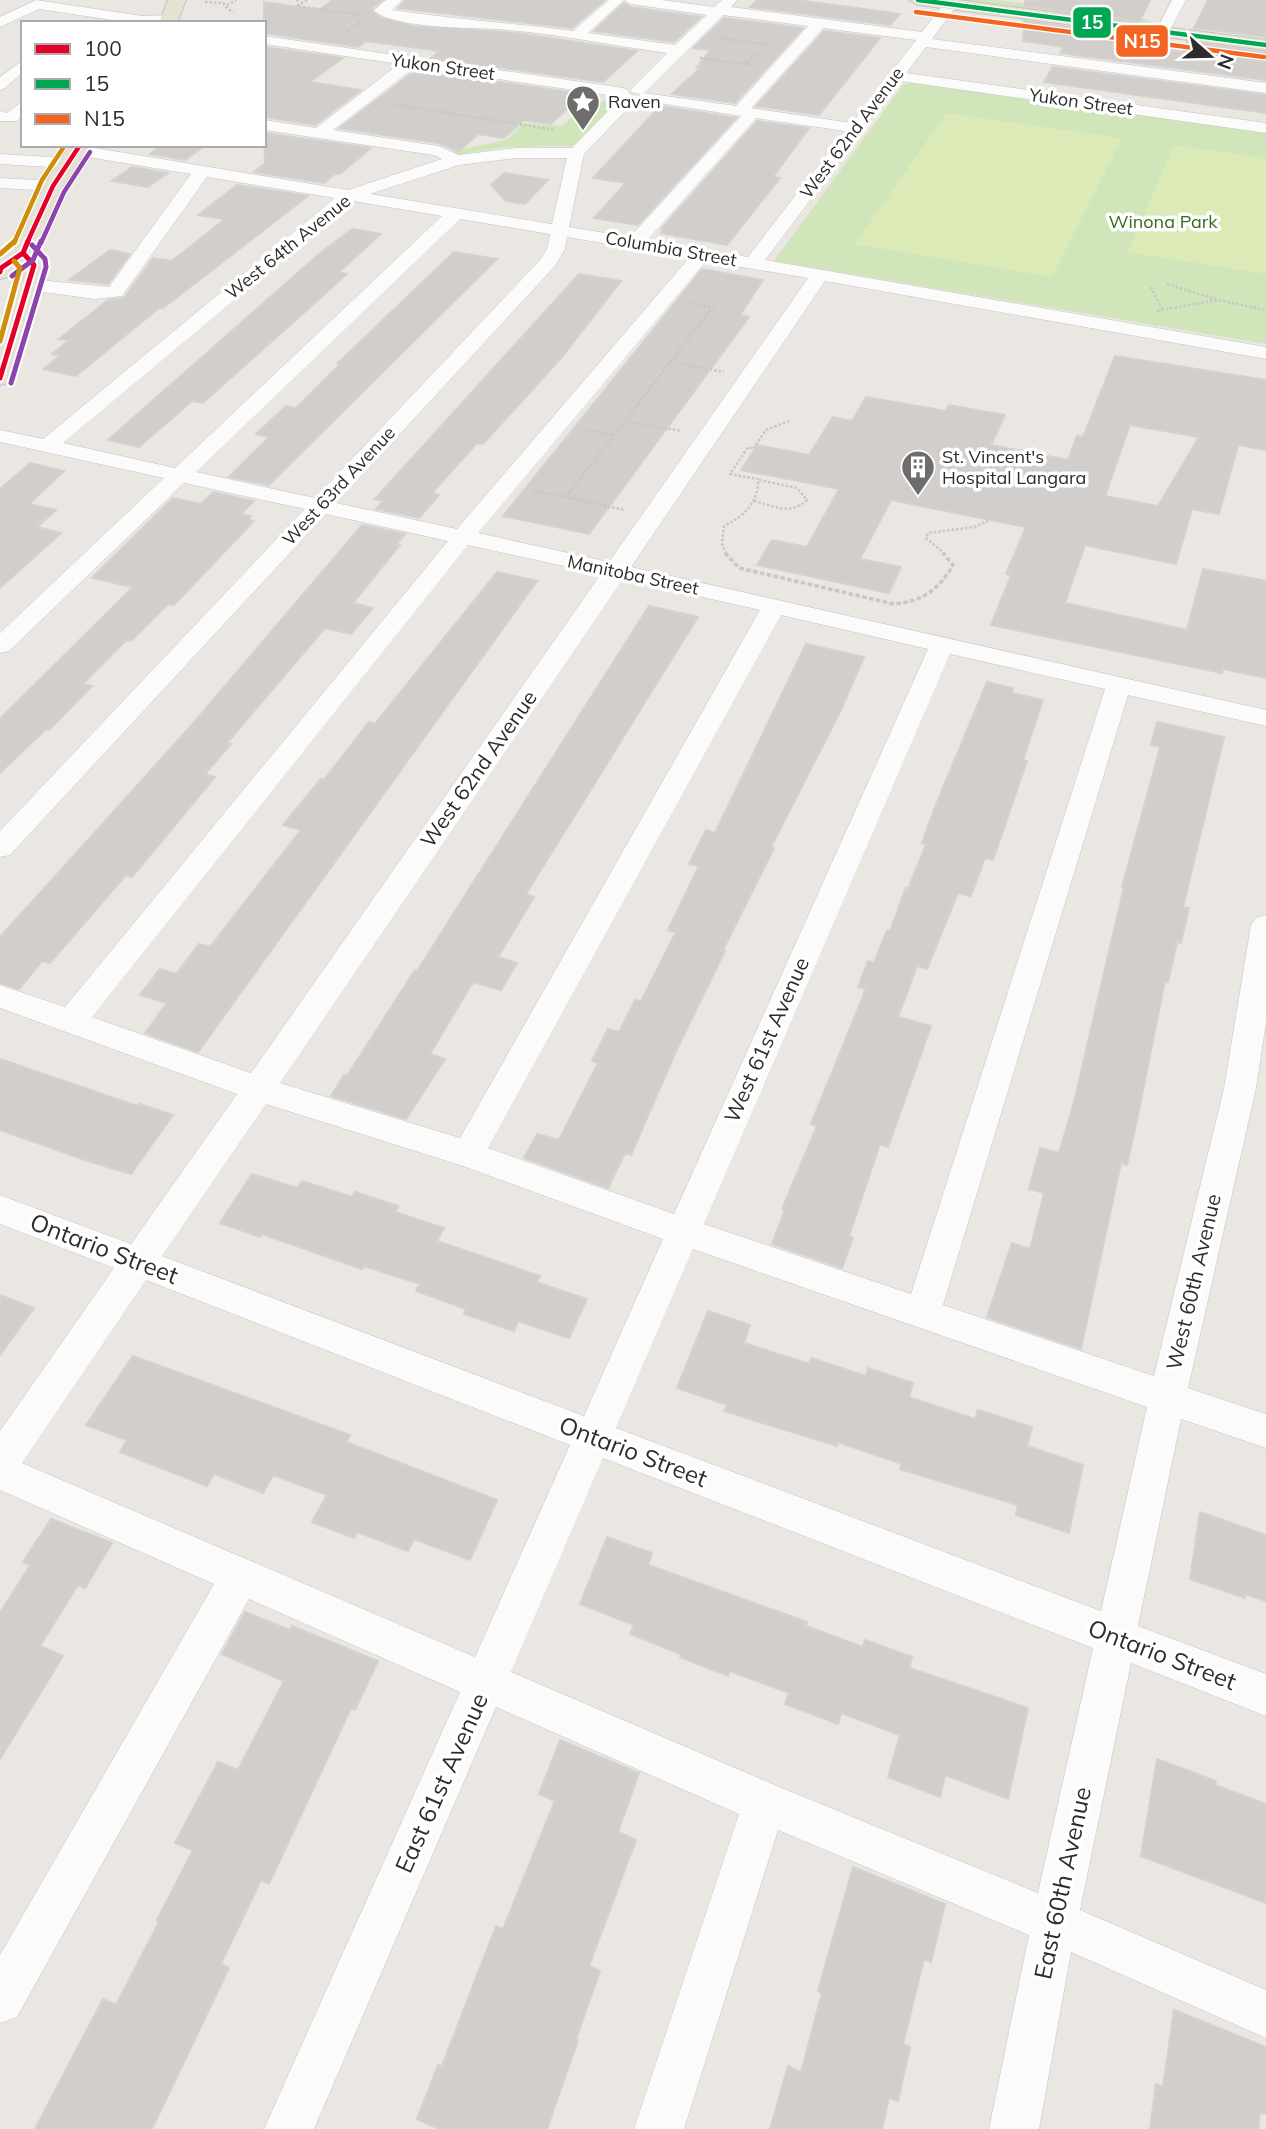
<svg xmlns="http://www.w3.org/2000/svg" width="1266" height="2129" font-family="Mulish,sans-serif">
<rect width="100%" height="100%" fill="#eae6e2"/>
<path fill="#d0e6ba" d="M941,0H996L1144,19L1153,23L1150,25Z
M912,83L1266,132V344L774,261L903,85Z
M614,96L619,100L573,146L505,147L456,155L449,152L506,140L524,123L562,126L574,115Z"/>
<path fill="#dceab8" d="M946,113L1122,138L1052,277L855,244Z
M1174,145L1266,158V274L1128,252Z"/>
<path fill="#d1cecb" stroke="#d5d2ce" stroke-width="2" fill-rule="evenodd" d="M333,0H382L372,8L373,12L382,18L413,26L516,33L637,51L603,82L431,58L440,51L366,41L358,47L264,33V2L319,10Z
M405,0H605L572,28L398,8Z
M757,0H798L900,14L890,25L750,7Z
M1025,0H1150L1140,21L1025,6Z
M1208,0H1266V37L1194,28Z
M624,3L631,7L701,17L674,42L594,31Z
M724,18L803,28L735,103L672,94L700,68L697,67L710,50L693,48Z
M1024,21L1133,35L1129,44L1183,52L1187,42L1266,52V80L1060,53L1064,47L1023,41Z
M824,31L880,38L819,115L756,106Z
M264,47L343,58L310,82L361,90L315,125L264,117Z
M1053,67L1266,95V113L1044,82Z
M416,70L590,95L574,109L568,108L551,124L524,120L504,138L478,134L459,151L438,143L339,128Z
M660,106L736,118L638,225L594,218L626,183L593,178Z
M757,121L809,128L773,177L780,178L727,245L661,233L664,229H661Z
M264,133L371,148L340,174H335L324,183L254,172L265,163Z
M163,145H206L185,160L150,154Z
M132,167L168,173L148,187L112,181Z
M504,173L548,180L525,204L506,201L491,185Z
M237,185L308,196L163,308H159L76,376L43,369L60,356L52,354L69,340L59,339L108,300L124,298L153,258L172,261L225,219L198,215Z
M352,229L381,234L339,272L347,274L203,403L192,401L139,447L108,440L319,254Z
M110,250L130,254L108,284L69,280Z
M454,252L497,259L269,485L229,477L269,437L256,434L286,406L296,408L341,363H338Z
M702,269L763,280L740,315L749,317L589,534L503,516Z
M579,274L621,281L562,357L483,444L477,443L432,493L439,495L419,518L376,509L383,501L375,499Z
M1115,356L1266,380V450L1238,445L1219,514L1192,509L1176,564L1085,545L1065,603L1187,630L1203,569L1266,581V678L1223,669L1222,673L991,625L1011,575L1006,574L1026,527L891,500L860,559L901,567L889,593L757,565L772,540L807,547L839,489L741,470L757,445L809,455L833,417L852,421L866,397L946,411L949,405L1005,415L991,445L1068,460L1077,436L1083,437ZM1130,425L1199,437L1158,506L1105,496Z
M30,463L64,471L29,504L56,510L37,527L61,533L0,588V489Z
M213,492L254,501L241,514L251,516L247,520L254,521L174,605L168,604L131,641L126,640L83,684L92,686L49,730L46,729L0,773V719L133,587L92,578L173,498L201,504Z
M362,525L405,534L397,544L400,545L353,603L373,608L351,634L325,628L227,743L231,744L205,774L215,777L132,877L126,875L50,963L42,961L19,989L0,983V937L190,727Z
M497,572L537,581L198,1052L145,1033L167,1003L140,995L160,969L176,974L199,944L210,947L301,830L283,825L321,779L324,780L369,722L375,724Z
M649,606L698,617L526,894L534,897L498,957L517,963L501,990L473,982L430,1054L445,1059L406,1119L331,1096L344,1075L347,1076L415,970L417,971Z
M806,644L864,657L841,710L771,847L774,848L723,950L725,951L677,1049L631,1155L625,1153L608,1188L524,1158L537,1134L559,1140L598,1063L592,1061L608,1029L619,1032L635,1000L641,1001L676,932L668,930L699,866L689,864L706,830L715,833Z
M987,682L1013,688L1012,693L1043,700L1023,760L1027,761L993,860L985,858L971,896L958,893L927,969L917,966L898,1017L931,1026L888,1147L880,1144L849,1236L853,1238L842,1268L772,1244L785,1210L782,1209L817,1126L811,1124L866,989L858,987L868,961L874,963L887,930L890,931L906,888L908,889L926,844L922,843L935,807Z
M1157,722L1224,737L1183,907L1189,908L1181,943L1177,942L1168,982L1165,981L1137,1120L1127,1165L1121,1163L1081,1349L987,1317L1012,1243L1030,1249L1044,1193L1029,1189L1040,1148L1059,1153L1074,1102L1124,887H1122L1160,747L1151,745Z
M0,1059L137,1106L139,1104L173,1115L131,1174L88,1161L0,1130Z
M252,1174L297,1188L302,1181L352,1197L355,1192L398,1206L395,1212L444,1228L437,1241L540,1276L536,1282L587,1299L569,1338L518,1321L514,1331L464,1314L466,1309L416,1291L420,1284L364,1266L362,1269L262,1234L260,1237L220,1223Z
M0,1295L34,1308L0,1355Z
M708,1311L750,1325L744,1343L809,1364L811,1358L866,1376L868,1368L913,1383L909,1397L975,1419L978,1410L1032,1427L1027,1446L1083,1465L1069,1533L1016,1515L1018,1505L900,1469L902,1464L838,1442L837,1446L724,1411L727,1405L677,1388Z
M133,1356L350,1435L346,1442L497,1500L470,1560L414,1539L408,1551L357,1532L354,1538L312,1522L327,1495L273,1475L263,1493L214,1474L207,1486L120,1452L127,1440L86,1425Z
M1200,1512L1266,1535V1601L1245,1594V1598L1190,1579Z
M51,1519L112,1543L85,1588L78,1585L40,1646L63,1656L0,1759V1613L30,1565L23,1562Z
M607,1537L652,1553L648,1565L807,1622L806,1626L863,1647L865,1640L912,1657L909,1668L1028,1708L1008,1799L945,1775L940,1797L888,1777L900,1735L841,1713L838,1724L785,1704L789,1693L730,1671L728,1676L680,1657L681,1654L630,1634L634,1625L580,1604Z
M245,1612L290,1630L292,1626L378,1661L355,1710L351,1708L269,1884L261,1880L221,1964L229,1968L152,2129H35L103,1999L116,2005L159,1922L157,1920L193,1850L175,1843L218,1762L238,1770L284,1681L222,1654Z
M560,1740L639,1773L618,1832L636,1840L589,1966L600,1971L576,2039L578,2040L547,2129H439L417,2119L438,2065L442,2066L496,1926L503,1929L555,1801L539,1794Z
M1157,1759L1216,1781L1215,1785L1266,1804V1903L1141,1856Z
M853,1867L945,1904L931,1962L924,1959L903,2044L910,2047L898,2101L889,2098L882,2129H770L788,2066L801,2072L822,1993L818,1991Z
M1174,2010L1266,2047V2114L1260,2112L1258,2129H1150L1156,2084L1163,2087Z"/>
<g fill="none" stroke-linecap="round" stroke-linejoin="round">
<g stroke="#c4c3c3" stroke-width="1">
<path id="minor" d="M36,0L142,16L170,15L177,19L172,23H132L39,9L0,27V17Z
M386,0H402L392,10C452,19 512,23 573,31L609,0H624L588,33L675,45L707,15L631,4L624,0H662L714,7L722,0H737L731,7L922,32L946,1L952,0L958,4L932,39L1266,83V93L926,47L906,73L1266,123V133L900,81L765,260L1266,347V359L825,281L631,567L1266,710V726L1128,695L943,1305L1154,1376L1224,1088L1251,925L1256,918L1266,915V1022L1256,1088L1188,1388L1266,1414V1448L1181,1419L1138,1626L1266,1674V1716L1131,1663L1080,1910L1266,1990V2038L1071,1952L1039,2129H989L1029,1935L778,1830L684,2129H634L739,1814L496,1707L314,2129H264L460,1692L249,1599L17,2017L0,2023V1955L214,1584L0,1490V1431L114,1268L0,1224V1195L131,1244L237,1094L0,1008V985L65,1007L448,541L326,514L10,855L0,857V831L305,509L184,483L9,651L0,653V633L164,478L0,442V430L43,439L335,198L207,177L122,296L95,299L21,289L19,285L21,281L28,279L109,287L191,174L76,155L68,150L77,145L348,190L442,159L434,155L264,130V120L316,128L399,64L264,44V36L623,88L628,90L630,94L637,99L584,154L569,227L630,237L741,116L640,100L638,97L640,94L633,93L630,90L667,53C610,45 553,33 495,29C470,28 391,28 374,10ZM723,15L808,26L736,106L644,93ZM823,28L916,40L852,123L751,108ZM415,67L622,97L572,148H517L459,155L438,146L333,130ZM756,118L845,131L748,257L647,240ZM517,158H567L552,224L370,194L459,165ZM353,201L442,216L175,468L63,443ZM460,219L550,234L547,249L540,260L315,498L196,472ZM567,237L689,258L457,529L336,503L554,267L565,249ZM706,261L808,278L609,562L478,533ZM468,545L601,574L251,1073L92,1017ZM623,579L760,610L460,1138L280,1083ZM781,615L928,649L674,1214L488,1148ZM950,654L1105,689L911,1294L704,1224ZM266,1104L460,1165L663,1239L584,1416L162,1256ZM693,1249L1147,1407L1101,1611L616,1428ZM146,1280L570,1445L475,1657L22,1463ZM603,1458L1093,1648L1038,1893L777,1786L511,1672Z
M1172,0H1186L1168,34H1158L1156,31Z
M23,60V72L5,88L0,90V77Z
M23,101V115L17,121H0V111L7,113Z
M0,154L67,158L75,163L67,168L0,164Z
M0,178L53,181L62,186L53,191L0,188Z
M0,248H23L32,253L23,258H0Z"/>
</g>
<g stroke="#c6c4c2" stroke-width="2">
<path id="major" d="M168,0H186L177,23H159Z
M909,0H958L1266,40V50L918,5Z
M70,145H90L63,186L34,252L45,265L19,361L9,383L0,385V343L23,266L12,271L8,277L0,279V259L14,249L43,186Z"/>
</g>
<path stroke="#c7c7c6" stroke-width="2.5" stroke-dasharray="2.5 2" stroke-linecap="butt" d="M296,0H300
M307,0L297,6L361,15
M205,2L223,3L229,10L234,11
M227,5L236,0
M347,31L366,18
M720,38L770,45
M700,58L754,65
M747,63L757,52
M391,104L555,130
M1167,284L1218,300L1266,310
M1151,287L1163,310
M1157,311L1217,300
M670,362L724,372
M624,421L682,431
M583,429L613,435
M533,490L625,510
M566,497L713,307L689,303
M754,501C774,506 790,516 807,500L797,488L759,480
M726,554L722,544L724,526C744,516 759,503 758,479L730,474L748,447L753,449L766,430L789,421
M945,554L926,538L928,533L974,527L988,521"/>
<path stroke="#c7c7c6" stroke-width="3.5" stroke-dasharray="4.5 2.5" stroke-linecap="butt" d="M725,553L739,568L894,604C921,602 940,589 953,565L943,553"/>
<use href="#minor" fill="#fcfbfb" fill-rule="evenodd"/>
<use href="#major" fill="#e7e1d4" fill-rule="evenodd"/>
<g stroke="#fff" stroke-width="7">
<path id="bus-1-far1" d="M27,243L53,186L80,145"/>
</g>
<g stroke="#fff" stroke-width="9">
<path id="bus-1" d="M0,272L1,268L23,253L28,241
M0,378L34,265L23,253"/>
</g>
<g stroke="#fff" stroke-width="7">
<path id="bus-2" d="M918,0L1266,45"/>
</g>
<g stroke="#fff" stroke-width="7">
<path id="bus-3" d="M916,12L1264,57"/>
</g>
<g stroke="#fff" stroke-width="7">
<path id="bus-4-far1" d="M41,243L64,192L90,152"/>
</g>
<g stroke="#fff" stroke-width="9">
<path id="bus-4" d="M12,276L33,260L41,241
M11,383L46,267L45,259L32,245"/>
</g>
<g stroke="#fff" stroke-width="7">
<path id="bus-5-far1" d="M14,243L42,180L65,145"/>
</g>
<g stroke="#fff" stroke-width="9">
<path id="bus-5" d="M0,254L15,241
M0,341L20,268L14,261"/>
</g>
<use href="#bus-1-far1" stroke="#e4002b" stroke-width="4.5"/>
<use href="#bus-1" stroke="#e4002b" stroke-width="5"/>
<use href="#bus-2" stroke="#00a651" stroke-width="4.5"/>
<use href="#bus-3" stroke="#f26522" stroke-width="4.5"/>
<use href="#bus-4-far1" stroke="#8e44ad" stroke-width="4.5"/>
<use href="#bus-4" stroke="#8e44ad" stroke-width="5"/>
<use href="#bus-5-far1" stroke="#ce8e09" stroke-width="4.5"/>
<use href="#bus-5" stroke="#ce8e09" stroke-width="5"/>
</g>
<defs>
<g id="sight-pin" transform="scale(1.75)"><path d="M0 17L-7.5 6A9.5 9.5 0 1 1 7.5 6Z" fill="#6e6d6c" stroke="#fff"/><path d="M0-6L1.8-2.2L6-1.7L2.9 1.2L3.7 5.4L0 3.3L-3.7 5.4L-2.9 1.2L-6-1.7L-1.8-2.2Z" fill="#fff"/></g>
<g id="building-pin" transform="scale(1.75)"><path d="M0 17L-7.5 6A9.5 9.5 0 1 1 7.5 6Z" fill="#6e6d6c" stroke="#fff"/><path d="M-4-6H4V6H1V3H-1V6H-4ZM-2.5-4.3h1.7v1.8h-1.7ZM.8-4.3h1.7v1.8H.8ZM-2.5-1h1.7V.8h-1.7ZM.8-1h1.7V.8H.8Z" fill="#fff"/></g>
</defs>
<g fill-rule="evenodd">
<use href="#sight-pin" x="583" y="102"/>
<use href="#building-pin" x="918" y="467"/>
</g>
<g text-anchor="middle" stroke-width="7" stroke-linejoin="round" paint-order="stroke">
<g font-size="18" fill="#2c2c2c" stroke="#fff">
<text transform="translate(443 67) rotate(8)" y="6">Yukon Street</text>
<text transform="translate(1081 102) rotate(8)" y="6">Yukon Street</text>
<text transform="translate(852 133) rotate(-53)" y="6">West 62nd Avenue</text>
<text transform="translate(288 247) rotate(-39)" y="6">West 64th Avenue</text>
<text transform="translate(671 249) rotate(10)" y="6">Columbia Street</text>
<text transform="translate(339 486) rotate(-47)" y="6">West 63rd Avenue</text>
<text transform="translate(633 575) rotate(12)" y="6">Manitoba Street</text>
</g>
<g font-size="18" fill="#2c2c2c" stroke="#fff" text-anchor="start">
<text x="608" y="108">Raven</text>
<text x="942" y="463">St. Vincent's<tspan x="942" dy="21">Hospital Langara</tspan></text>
</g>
<g font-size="18" fill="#326d18" stroke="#fff">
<text x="1163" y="228">Winona Park</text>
</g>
<g font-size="21" fill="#2c2c2c" stroke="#fff">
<text transform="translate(479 769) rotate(-55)" y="7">West 62nd Avenue</text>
<text transform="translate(767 1040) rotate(-66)" y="7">West 61st Avenue</text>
<text transform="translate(1194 1282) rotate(-77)" y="7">West 60th Avenue</text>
</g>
<g font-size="24" fill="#2c2c2c" stroke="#fff">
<text transform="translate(104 1249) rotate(21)" y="8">Ontario Street</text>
<text transform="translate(633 1452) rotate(21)" y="8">Ontario Street</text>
<text transform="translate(1162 1655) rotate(21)" y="8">Ontario Street</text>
<text transform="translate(442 1783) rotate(-66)" y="8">East 61st Avenue</text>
<text transform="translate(1063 1883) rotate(-78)" y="8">East 60th Avenue</text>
</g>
</g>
<g stroke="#fff" stroke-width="2.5">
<rect x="1072" y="6" width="40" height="33" rx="7" fill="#00a651"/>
<rect x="1115" y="24" width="54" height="34" rx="7" fill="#f26522"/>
</g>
<g font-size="19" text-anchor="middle" font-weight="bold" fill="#fff">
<text x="1092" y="29">15</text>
<text x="1142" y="48">N15</text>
</g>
<rect x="21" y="21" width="245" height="126" fill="#ffffff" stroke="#ababab" stroke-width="2"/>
<rect x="35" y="44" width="35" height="10" fill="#e4002b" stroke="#ababab" stroke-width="2"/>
<text x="84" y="56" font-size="21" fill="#2c2c2c">100</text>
<rect x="35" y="79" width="35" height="10" fill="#00a651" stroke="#ababab" stroke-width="2"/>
<text x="84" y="91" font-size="21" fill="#2c2c2c">15</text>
<rect x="35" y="114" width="35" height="10" fill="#f26522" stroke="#ababab" stroke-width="2"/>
<text x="84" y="126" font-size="21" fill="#2c2c2c">N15</text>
<g transform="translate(1210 56) rotate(110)" stroke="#ffffff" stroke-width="5" paint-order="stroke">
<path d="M0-5L12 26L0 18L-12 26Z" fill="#2c2c2c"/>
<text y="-10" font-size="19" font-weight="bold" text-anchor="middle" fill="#2c2c2c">N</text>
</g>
</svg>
